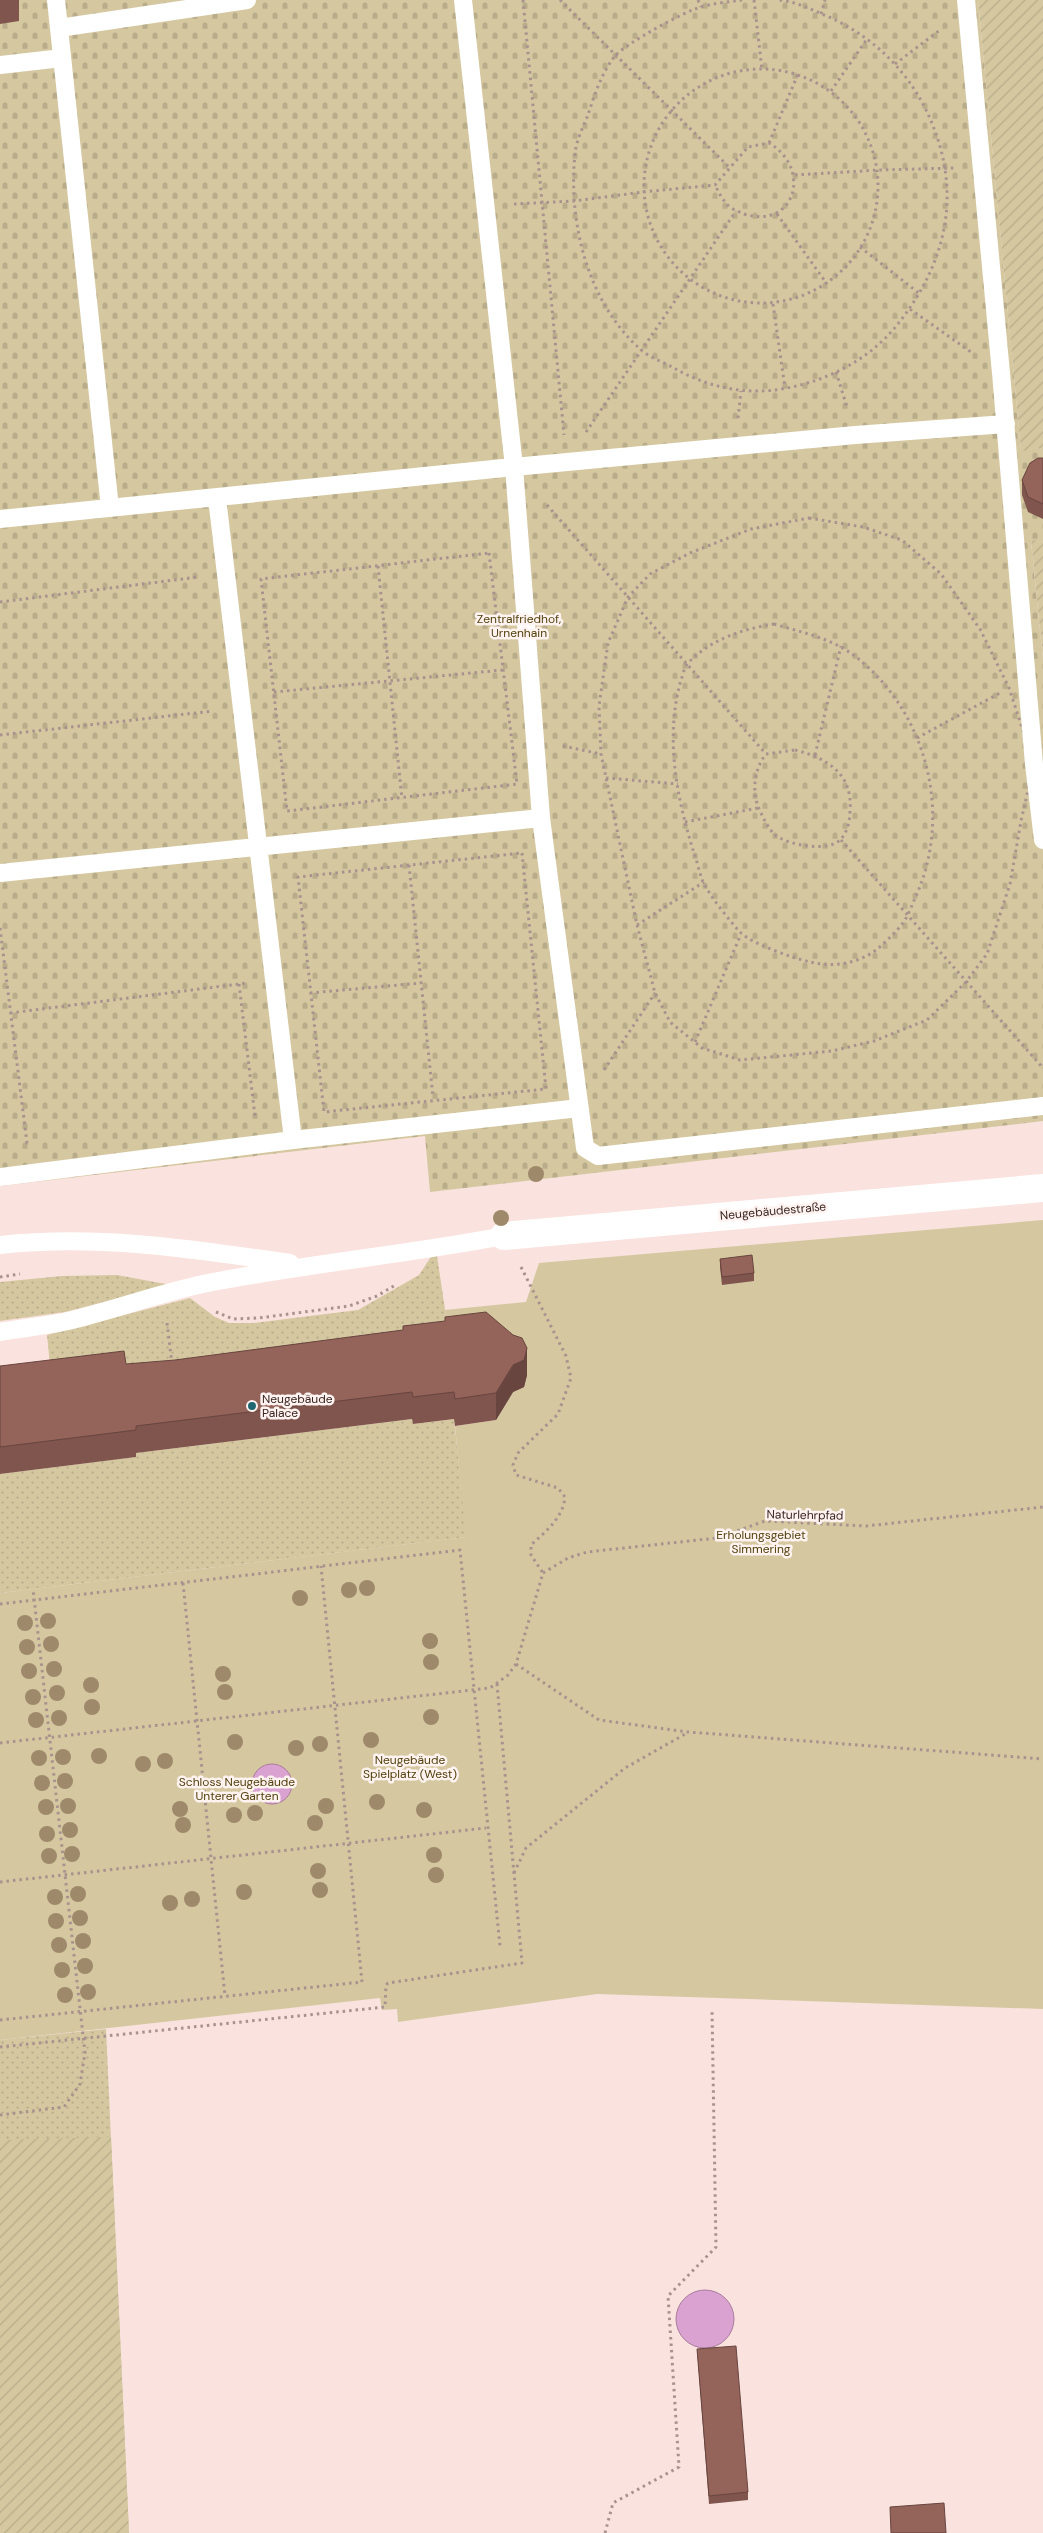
<svg xmlns="http://www.w3.org/2000/svg" width="1043" height="2533" font-family="'DM Sans',sans-serif">
<defs>
<pattern id="grass-dots" width="8" height="8" patternUnits="userSpaceOnUse" patternTransform="scale(1.25)"><rect width="8" height="8" fill="#d5c8a0"/><path d="M2 2h.1M6 6h.1" fill="none" stroke="#b8ac8a" stroke-width="1.8" stroke-linecap="round"/></pattern>
<pattern id="cemetery-stones" width="16" height="16" patternUnits="userSpaceOnUse" patternTransform="scale(1.25)"><rect width="16" height="16" fill="#d5c8a0"/><path d="M2 7V4a2 2 0 0 1 4 0v3zM10 15v-3a2 2 0 0 1 4 0v3z" fill="#b8ac8a"/></pattern>
<pattern id="garden-furrows" width="10" height="10" patternUnits="userSpaceOnUse" patternTransform="scale(1.25)"><rect width="10" height="10" fill="#d5c8a0"/><path d="M-1 1l2-2M0 10L10 0M9 11l2-2" fill="none" stroke="#b8ac8a"/></pattern>
</defs>
<rect width="100%" height="100%" fill="#fae2de"/>
<path fill="url(#grass-dots)" d="M436,1249L450,1343L52,1385L47,1335L190,1298L215,1317L229,1323H254L358,1310L419,1275Z
M117,1275L171,1285L65,1312L0,1321V1282L62,1276Z
M412,1419L413,1424L454,1419L467,1537L0,1593V1474L135,1457L136,1453Z
M106,2029L129,2533H0V2040Z"/>
<path fill="url(#cemetery-stones)" d="M0,0H978L1021,450L1043,448V540L1031,541L1043,660V1121L430,1192L425,1136L0,1186Z"/>
<path fill="#d5c8a0" d="M1043,1220V2009L597,1994L398,2022L397,2009L382,2010L380,1998L0,2040V1593L466,1537L455,1426L496,1420L513,1392L524,1387L527,1375L526,1370L450,1343L445,1310L526,1302L539,1263Z"/>
<path fill="url(#garden-furrows)" d="M978,0H1043V448L1021,451Z
M1031,540H1043V660Z
M111,2137L129,2533H0V2140Z"/>
<path fill="#d9a2d1" stroke="#a97c9c" d="M252 1784a20 20 0 1 1 40 0a20 20 0 1 1-40 0Z
M676 2319a29 29 0 1 1 58 0a29 29 0 1 1-58 0Z"/>
<g fill="none" stroke-linecap="round" stroke-linejoin="round">
<path stroke="#a9928e" stroke-width="3" stroke-dasharray="2.5 4" stroke-linecap="butt" d="M523,0L564,435
M560,0L730,168
M698,0L701,7
M742,0C729,2 714,3 701,7C685,11 625,44 615,56C602,72 594,96 588,115C583,127 576,141 575,154C568,221 587,301 639,348C648,357 663,362 674,368C709,388 748,396 787,388C829,380 870,359 897,325C938,274 958,215 941,150C924,87 883,39 822,14C808,8 794,1 778,0
M754,0L762,70
M821,14L825,0
M895,64L940,30
M644 186a117 117 0 1 1 234 0a117 117 0 1 1-234 0Z
M831,91L867,39
M769,143L798,74
M795,175L879,170L955,168
M514,204L574,201L643,192L715,185L748,147L769,143C812,168 796,230 744,214C737,211 729,208 725,202C721,197 718,191 715,185
M777,214L827,284
M860,247L920,294
M773,304L785,388
M910,309L971,352
M836,372L847,407
M738,418L741,391
M586,432L736,211
M547,505L766,754
M809,518L863,527L902,540L941,574L980,629L1009,688L1034,764L1021,821L1010,884L987,954L966,982L927,1020L874,1041L832,1051L740,1060L702,1048L670,1022L655,993L637,925L601,754L599,706L608,643L628,597L650,574L690,553L751,529Z
M489,553L517,784L287,811L261,579Z
M378,566L402,799
M0,602L198,577
M774,624C804,633 836,639 861,661C928,717 952,816 916,896C911,907 907,920 898,929C893,935 887,940 881,946C862,963 835,968 810,962C793,958 752,944 740,932C729,920 710,896 703,882C699,872 697,860 693,850C676,795 665,736 681,680C683,675 684,667 688,663C711,639 743,629 774,624Z
M274,692L502,670
M0,735L213,711
M917,738L1000,693
M563,746L601,754
M795,750C827,758 853,774 850,810C850,820 848,831 841,839C829,853 786,845 774,834C768,828 764,819 760,811C751,793 754,769 766,754Z
M815,755L841,646
M606,778L678,784
M685,822L758,808
M841,840L1043,1068
M522,853L546,1089L324,1112L298,877Z
M409,865L433,1097
M637,925L704,882
M0,928L27,1143L30,1142
M239,984L255,1116
M310,993L421,983
M10,1013L247,983
M695,1042L741,934
M604,1070L655,993
M521,1267L566,1356L571,1378L558,1414L518,1453L513,1465L516,1475L558,1488L565,1497C563,1518 546,1531 531,1545V1555L543,1573
M0,1277L20,1274
M216,1312L233,1319L259,1318L349,1306L377,1296L397,1284
M167,1323L172,1364
M543,1573L568,1558L587,1552L717,1538L765,1521L866,1526L1043,1507
M183,1583L225,1996
M0,1604L460,1550L500,1946
M516,1664L599,1720L688,1732L1043,1759
M0,1743L490,1688L508,1675L516,1664L543,1573
M514,1873L526,1848L625,1768L687,1733
M0,1882L486,1828
M0,2020L362,1982L321,1566
M0,2047L385,2007L386,1985L388,1983L522,1963L497,1684
M0,2115L64,2107L80,2084L85,2053L33,1589
M605,2533L613,2503L679,2467L668,2296L716,2247L712,2009"/>
<path stroke="#fff" stroke-width="18" d="M56,0L110,508
M966,0L1001,373L1034,764L1043,840
M59,28L247,0
M0,65L62,58
M1006,424L855,435L514,467L541,818L585,1148L598,1156L1043,1106
M217,498L293,1140
M0,519L514,467L463,0
M0,873L541,818
M0,1177L293,1140L579,1108
M0,1245C99,1234 192,1249 290,1263
M0,1332C22,1328 46,1326 68,1321C113,1310 157,1294 203,1284C303,1264 404,1255 504,1236"/>
<path stroke="#fff" stroke-width="28" d="M504,1236L1043,1188"/>
</g>
<g fill="#9e896a">
<circle cx="536" cy="1174" r="8"/>
<circle cx="501" cy="1218" r="8"/>
<circle cx="367" cy="1588" r="8"/>
<circle cx="349" cy="1590" r="8"/>
<circle cx="300" cy="1598" r="8"/>
<circle cx="48" cy="1621" r="8"/>
<circle cx="25" cy="1623" r="8"/>
<circle cx="430" cy="1641" r="8"/>
<circle cx="51" cy="1644" r="8"/>
<circle cx="27" cy="1647" r="8"/>
<circle cx="431" cy="1662" r="8"/>
<circle cx="54" cy="1669" r="8"/>
<circle cx="29" cy="1671" r="8"/>
<circle cx="223" cy="1674" r="8"/>
<circle cx="91" cy="1685" r="8"/>
<circle cx="225" cy="1692" r="8"/>
<circle cx="57" cy="1693" r="8"/>
<circle cx="33" cy="1697" r="8"/>
<circle cx="92" cy="1707" r="8"/>
<circle cx="431" cy="1717" r="8"/>
<circle cx="59" cy="1718" r="8"/>
<circle cx="36" cy="1720" r="8"/>
<circle cx="371" cy="1740" r="8"/>
<circle cx="235" cy="1742" r="8"/>
<circle cx="320" cy="1744" r="8"/>
<circle cx="296" cy="1748" r="8"/>
<circle cx="99" cy="1756" r="8"/>
<circle cx="63" cy="1757" r="8"/>
<circle cx="39" cy="1758" r="8"/>
<circle cx="165" cy="1761" r="8"/>
<circle cx="143" cy="1764" r="8"/>
<circle cx="65" cy="1781" r="8"/>
<circle cx="42" cy="1783" r="8"/>
<circle cx="377" cy="1802" r="8"/>
<circle cx="68" cy="1806" r="8"/>
<circle cx="326" cy="1806" r="8"/>
<circle cx="46" cy="1807" r="8"/>
<circle cx="180" cy="1809" r="8"/>
<circle cx="424" cy="1810" r="8"/>
<circle cx="255" cy="1813" r="8"/>
<circle cx="234" cy="1815" r="8"/>
<circle cx="315" cy="1823" r="8"/>
<circle cx="183" cy="1825" r="8"/>
<circle cx="70" cy="1830" r="8"/>
<circle cx="47" cy="1834" r="8"/>
<circle cx="72" cy="1854" r="8"/>
<circle cx="434" cy="1855" r="8"/>
<circle cx="49" cy="1856" r="8"/>
<circle cx="318" cy="1871" r="8"/>
<circle cx="436" cy="1875" r="8"/>
<circle cx="320" cy="1890" r="8"/>
<circle cx="244" cy="1892" r="8"/>
<circle cx="78" cy="1894" r="8"/>
<circle cx="55" cy="1897" r="8"/>
<circle cx="192" cy="1899" r="8"/>
<circle cx="170" cy="1903" r="8"/>
<circle cx="80" cy="1918" r="8"/>
<circle cx="56" cy="1921" r="8"/>
<circle cx="83" cy="1941" r="8"/>
<circle cx="59" cy="1945" r="8"/>
<circle cx="85" cy="1966" r="8"/>
<circle cx="62" cy="1970" r="8"/>
<circle cx="88" cy="1992" r="8"/>
<circle cx="65" cy="1995" r="8"/>
</g>
<path fill="#7f554d" d="M0,0H19V21L0,24Z
M1043,458V519L1028,512L1022,495V480Z
M720,1259L754,1273V1281L722,1285L720,1267Z
M126,1364L527,1375L524,1387L513,1392L496,1420L455,1426L454,1419L413,1424L412,1419L136,1453V1457L0,1474V1366Z
M697,2349L748,2492V2500L709,2504Z"/>
<path fill="#68453f" d="M527,1348V1375L524,1387L513,1392L496,1420V1393L513,1365Z"/>
<path fill="#94635a" stroke="#68453f" d="M1038,458H1043V504L1028,497L1022,480L1030,463Z
M752,1255L754,1273L722,1277L720,1259Z
M486,1312L513,1335L522,1338L527,1348L524,1360L513,1365L496,1393L455,1399L454,1392L413,1397L412,1392L136,1426V1430L0,1447V1366L124,1351L126,1364L175,1360L403,1330V1326L445,1321V1317Z
M736,2346L748,2492L709,2496L697,2349Z
M944,2503L946,2533H891L890,2507Z"/>
<circle fill="#1e6773" stroke="#fef3f0" stroke-width="2" cx="252" cy="1406" r="5"/>
<g text-anchor="middle" stroke-width="5" stroke-linejoin="round" paint-order="stroke">
<g font-size="12" fill="#52410b" stroke="#fef3f0">
<text x="519" y="623">Zentralfriedhof,<tspan x="519" dy="14">Urnenhain</tspan></text>
<text x="761" y="1539">Erholungsgebiet<tspan x="761" dy="14">Simmering</tspan></text>
<text x="410" y="1764">Neugebäude<tspan x="410" dy="14">Spielplatz (West)</tspan></text>
<text x="237" y="1786">Schloss Neugebäude<tspan x="237" dy="14">Unterer Garten</tspan></text>
</g>
<g font-size="12" fill="#392420" stroke="#fef3f0">
<text transform="translate(773 1211) rotate(-5)" y="4">Neugebäudestraße</text>
<text transform="translate(805 1515) rotate(1)" y="4">Naturlehrpfad</text>
</g>
<g font-size="12" fill="#392420" stroke="#fef3f0" text-anchor="start">
<text x="262" y="1403">Neugebäude<tspan x="262" dy="14">Palace</tspan></text>
</g>
</g>
</svg>
